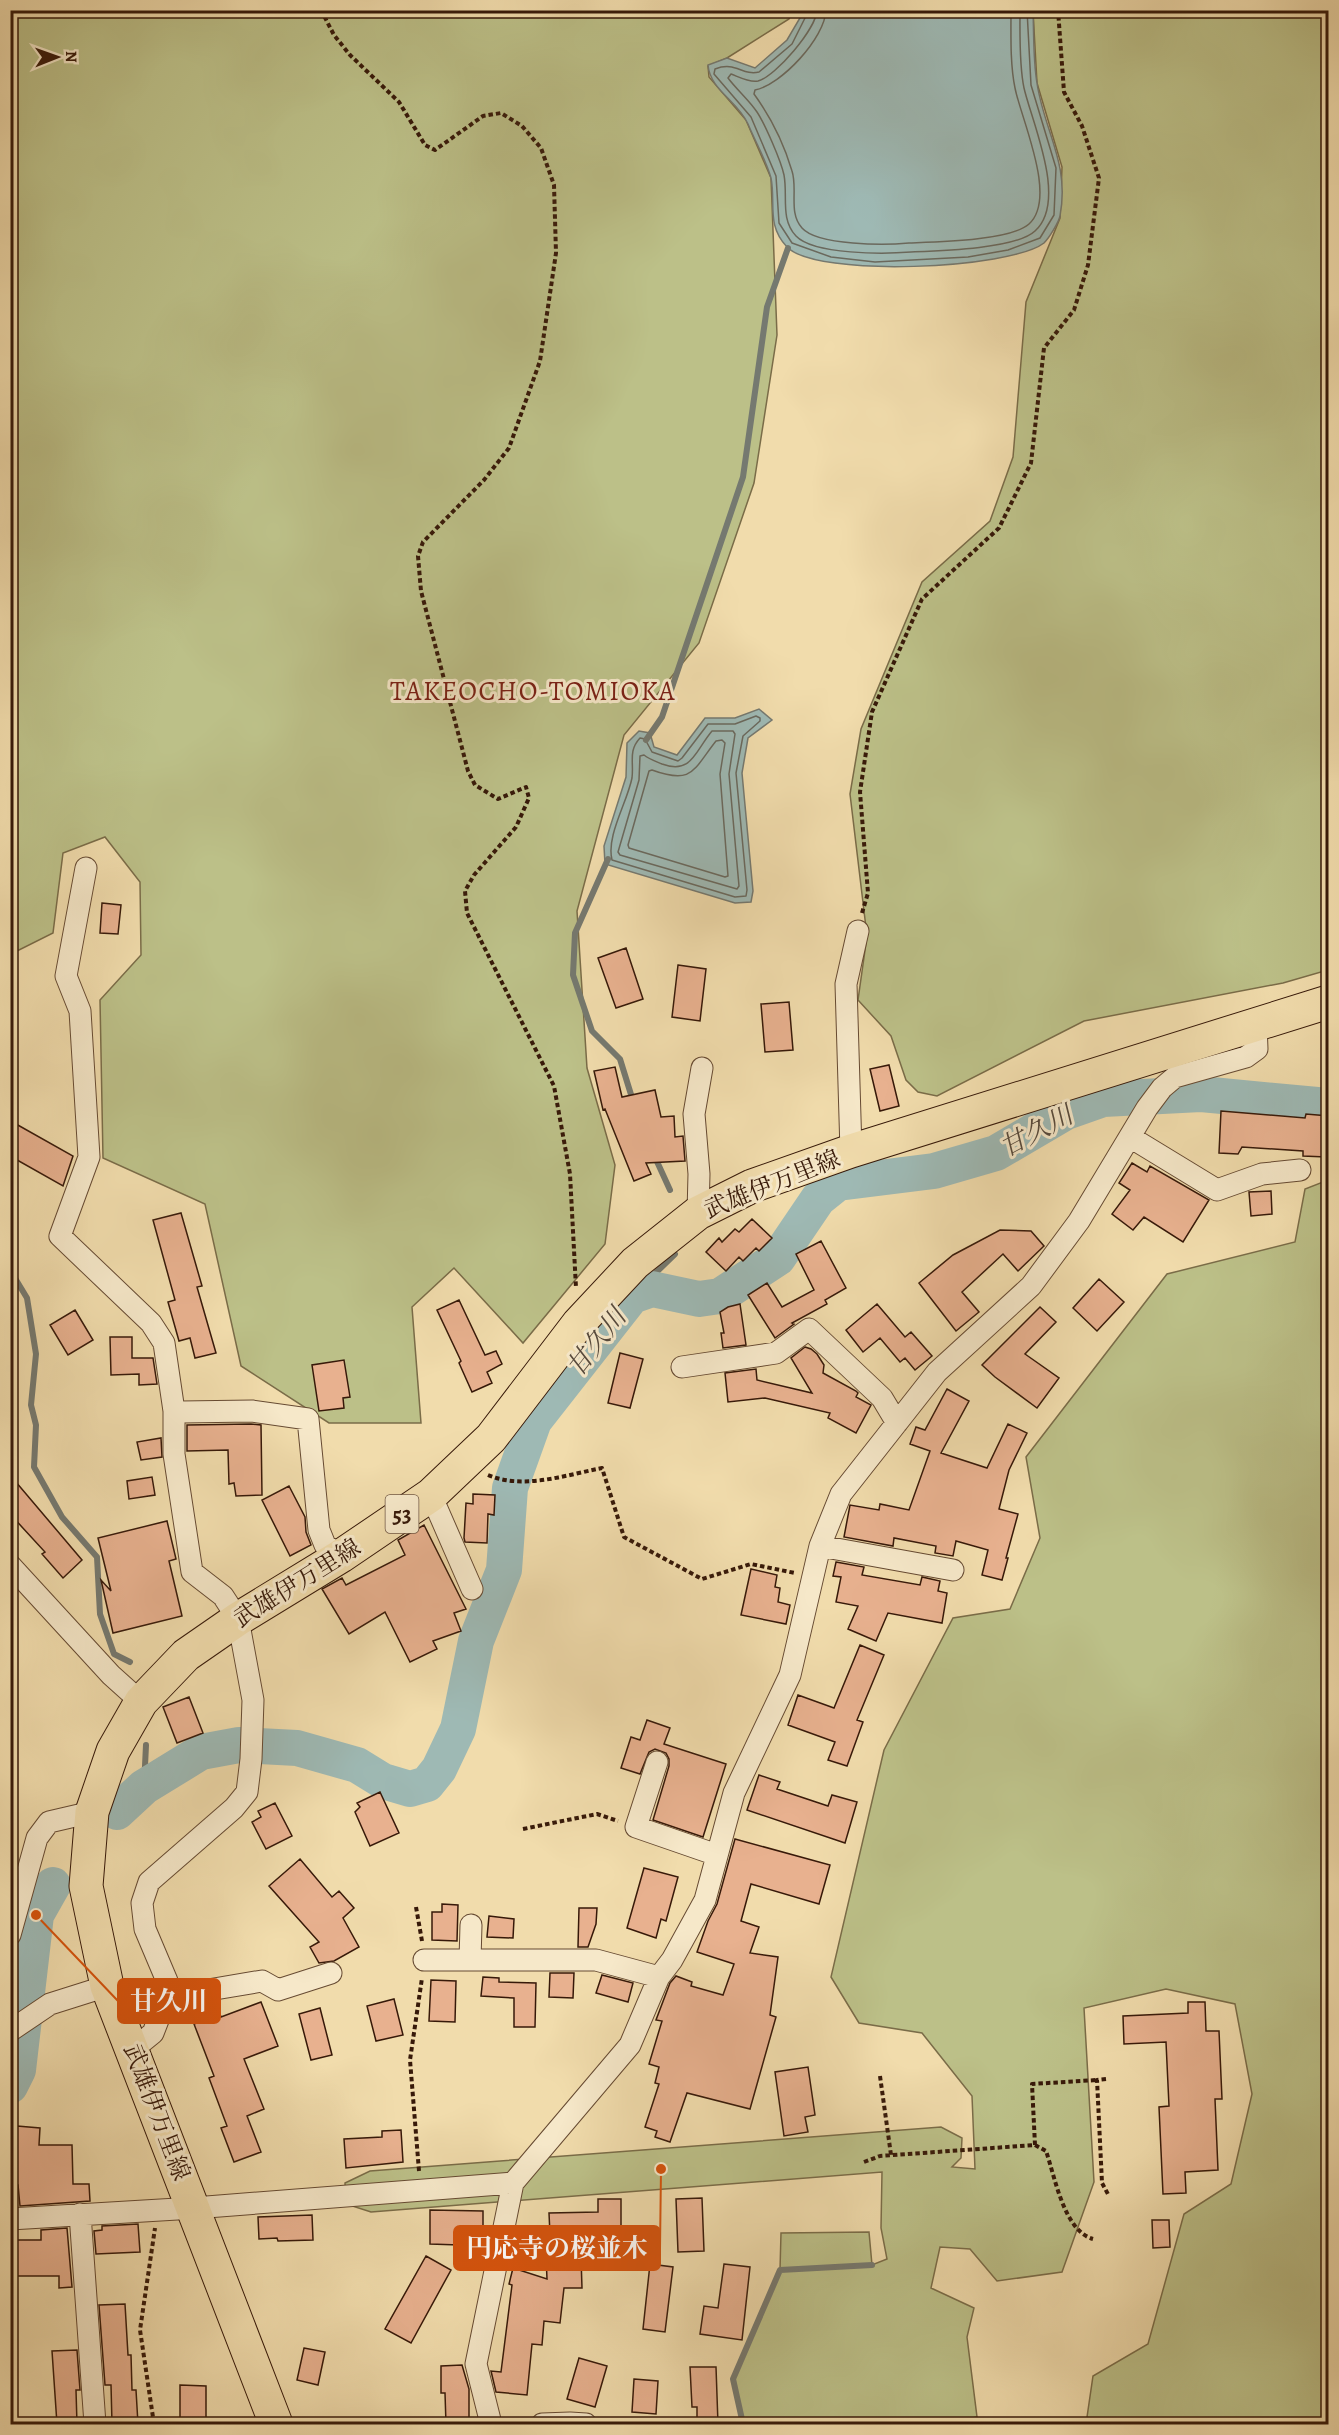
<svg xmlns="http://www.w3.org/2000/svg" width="1339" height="2435" font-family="Alegreya,'Noto Serif JP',serif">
<rect width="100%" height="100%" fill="#f1dcac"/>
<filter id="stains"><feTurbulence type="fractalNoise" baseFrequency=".00333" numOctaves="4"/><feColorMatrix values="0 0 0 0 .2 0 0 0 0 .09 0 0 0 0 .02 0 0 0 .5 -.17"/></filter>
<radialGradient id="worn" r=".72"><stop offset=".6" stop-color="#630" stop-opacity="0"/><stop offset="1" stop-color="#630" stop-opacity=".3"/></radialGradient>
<path fill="#bcc088" stroke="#7a6c48" stroke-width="1.5" d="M11,11H792L789,19L727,58L708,66L709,77L746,120L771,178L777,335L754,483L699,643L624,735L577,911L587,1068L615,1165L605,1244L523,1343L454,1268L412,1307L421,1423H329L241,1366L205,1204L103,1158L100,1000L141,955L140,882L105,837L63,853L53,933L11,954Z
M1033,11H1328V970L1283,983L1084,1021L937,1096L918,1092L906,1080L891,1036L858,1000L867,936L850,794L861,729L922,582L990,521L1013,457L1026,302L1060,218L1062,167L1037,83Z
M1328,1180V2424H1086L1093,2376L1148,2344L1184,2214L1231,2184L1252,2094L1235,2004L1166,1989L1084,2008L1094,2182L1062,2272L997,2281L970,2249L940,2247L931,2288L974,2308L967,2337L977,2417L942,2424H743L733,2379L780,2270L781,2233L869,2232L872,2265L887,2259L881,2228L882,2172L371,2212L346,2204L345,2183L370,2171L941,2127L962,2138L961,2158L952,2167L975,2169L972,2096L922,2033L859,2023L831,1977L884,1750L953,1618L1010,1609L1040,1538L1026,1457L1167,1274L1295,1242L1305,1189Z"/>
<path fill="#9eb9b4" stroke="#757970" stroke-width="1.5" d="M804,11H1033C1034,34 1033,60 1037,83C1044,131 1070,163 1060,216C1059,222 1049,238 1044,243C1010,269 817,278 787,247C766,225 776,203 771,178C766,160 755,141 748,124C738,101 710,90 708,65L727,58L755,68L787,40Z
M759,709L772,720L748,738L742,773L753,891L751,902L735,903L605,864L604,846L626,777L627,743L639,731L650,733L654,747L677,755L705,718H735Z"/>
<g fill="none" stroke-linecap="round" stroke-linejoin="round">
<path stroke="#6a695e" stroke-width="1.5" d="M809,10L792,44L759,72C742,76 736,61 715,69L714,74L751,117L776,176L779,223L792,243L831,257L875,262L968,257L1008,250L1040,238L1054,215L1056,168L1031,85L1027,10
M817,10C816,29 776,76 758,81C750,83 739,77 731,74L728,78C737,90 749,100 757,112C765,124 781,161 784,175C788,196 780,219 796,236C814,255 885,254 911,252C938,251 1016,249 1035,231C1068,201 1032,123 1024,88C1019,65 1020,34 1020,10
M826,10C825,38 781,85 755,90L754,94C770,116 784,144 792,171C798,189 788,213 802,228C818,246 886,245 909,243C935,242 1010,241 1029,224C1058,198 1021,119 1015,88C1010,64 1011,35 1011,10
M756,716L760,718V721L743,736L736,773L747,890L746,896L735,897L612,860C606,836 627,803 632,778C634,762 628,751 640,738L645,739L652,752L678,761L682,758L708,724H735Z
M712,731H733L735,734L729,774L739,886L737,889L620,855L618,852L639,780L640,756L644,755C649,759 655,761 662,764C692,775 695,751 712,731Z
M716,741L722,740L725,743L720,774L728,876L725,877L629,848L628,845L649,771L652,770C693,785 693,770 716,741Z"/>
<path stroke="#757970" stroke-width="6" d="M646,740L662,717L743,477L767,307L788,248
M608,859L575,933L573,975L592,1031L620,1059L633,1101
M654,1155L670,1190
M10,1270L27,1298L36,1354L31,1405L36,1425L34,1467L62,1517L97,1557L100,1614L114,1654L130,1662
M632,1296L675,1254
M144,1787L146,1745
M743,2424L733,2379L780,2270L872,2265"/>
<path stroke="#9eb9b4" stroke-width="36" d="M117,1812L144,1787L201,1752L239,1745L297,1748L357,1765L383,1781L410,1789L427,1784L439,1769L458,1729L476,1641L504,1570L510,1488L534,1421L632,1296L652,1289L699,1299L720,1296L778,1258L818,1199L838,1183L934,1171L996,1153L1066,1112L1103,1099L1201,1094L1328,1106
M10,2086L18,2070L36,1915L53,1885"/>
</g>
<path fill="#e8b18f" stroke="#371909" stroke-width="1.5" d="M102,903L121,905L118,934L100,933Z
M626,948L643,999L616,1008L598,958Z
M678,965L706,969L700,1021L672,1017Z
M789,1002L793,1050L765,1052L761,1004Z
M889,1065L899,1106L880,1111L870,1069Z
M615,1067L622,1097L655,1090L661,1117L674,1116L675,1137L683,1136L685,1161L646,1163L651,1174L634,1181L605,1109L603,1110L594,1071Z
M1221,1111L1305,1118L1306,1114L1329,1116L1326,1157L1303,1156V1151L1242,1147L1238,1154L1219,1153Z
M16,1124L73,1156L63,1186L10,1156V1134Z
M1132,1163L1147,1172L1150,1166L1209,1200L1183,1242L1144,1217L1133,1230L1112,1214L1130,1190L1119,1183Z
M1271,1191L1272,1214L1251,1216L1249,1192Z
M181,1213L202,1286L197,1287L216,1353L195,1358L190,1338L179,1341L168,1302L175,1300L153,1220Z
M752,1219L772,1238L759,1251L756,1248L743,1261L739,1257L726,1271L706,1252L719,1238L722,1242L735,1229L739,1232Z
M1000,1230L1031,1231L1044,1246L1018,1271L1003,1254L962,1292L979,1312L956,1331L919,1283L953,1255Z
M821,1241L846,1288L825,1300L827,1304L792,1323L794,1324L775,1338L748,1295L767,1283L782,1307L814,1290L796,1254Z
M1099,1279L1124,1302L1097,1331L1073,1308Z
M459,1300L485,1355L496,1351L502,1364L487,1372L492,1383L472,1392L459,1363L461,1361L437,1310Z
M740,1304L746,1345L723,1348L721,1333H724L720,1312L728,1307Z
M877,1304L905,1337L911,1332L932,1356L915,1370L905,1358L900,1362L880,1338L863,1352L846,1330Z
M1040,1307L1056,1322L1025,1354L1059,1378L1037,1408L995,1377L982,1365Z
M75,1310L93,1340L68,1355L50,1325Z
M110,1337H132V1358H153L157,1384L139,1385V1374L111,1375Z
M805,1347L811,1349L817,1354L824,1365L823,1373L856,1391L858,1393L856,1397L871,1405L856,1433L828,1418L830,1413L765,1398L728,1402L725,1373L756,1369L757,1380L812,1393L791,1358Z
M620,1353L643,1359L630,1408L608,1403Z
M344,1360L350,1397L343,1398L344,1408L319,1411L312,1365Z
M947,1389L969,1401L941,1453L987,1468L1008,1424L1027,1433L1009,1470L999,1509L1018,1514L1006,1558H1008L1002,1580L982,1575L988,1550L956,1541L953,1556L935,1553L936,1546L894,1538L893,1546L844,1537L850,1505L879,1510L880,1504L909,1510L930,1451L910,1444L916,1427L925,1430Z
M251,1424L261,1425L262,1495L236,1496L234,1483L229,1484L228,1450L187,1451V1425Z
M161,1438L162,1457L141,1460L137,1442Z
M10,1475L82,1560L63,1578L42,1554L45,1552L10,1514Z
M152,1477L155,1495L129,1499L127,1481Z
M289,1486L305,1517L306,1532L311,1545L290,1556L262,1500Z
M473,1494L495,1495L494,1515L488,1514L487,1543L465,1542L464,1538L466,1503L473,1504Z
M167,1521L176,1559L169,1561L182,1616L113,1633L101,1580L111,1591L98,1538Z
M424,1525L466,1609L454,1613L461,1631L433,1641L437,1649L410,1662L385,1612L349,1634L322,1589L342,1578L346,1585L405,1555L398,1540Z
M836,1562L864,1567L862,1575L920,1585L922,1577L940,1581L938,1591L947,1593L942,1623L888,1613L876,1641L848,1629L858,1606L836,1602L841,1577L833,1576Z
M751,1569L777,1575L775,1587L780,1588L778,1602L790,1605L786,1624L741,1615Z
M860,1645L884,1655L857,1720L863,1722L847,1766L828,1760L835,1742L788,1725L798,1695L834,1708Z
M189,1697L203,1733L177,1743L163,1707Z
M647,1720L670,1728L664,1744L726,1764L703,1837L653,1820L669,1766V1759L666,1753L655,1749L649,1752L640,1774L621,1768L631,1737L640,1740Z
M759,1775L780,1782L777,1789L828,1806L832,1795L857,1802L845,1843L747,1810Z
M380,1792L399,1833L370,1846L355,1812L360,1807L357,1803Z
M275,1803L292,1836L266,1849L252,1822L261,1817L258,1811Z
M735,1839L830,1865L819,1904L751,1884L741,1921L759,1927L750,1953L778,1957L770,2015L776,2017L750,2109L687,2093L670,2142L655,2137L657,2131L645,2127L659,2084L655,2083L659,2067L649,2064L662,2021L656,2020L670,1983L676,1976L692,1982L691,1986L723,1995L734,1964L697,1952L708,1921L717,1904Z
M300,1859L332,1897L339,1891L354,1908L343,1918L359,1947L334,1961L319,1963L310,1947L319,1942L269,1886Z
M644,1868L678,1877L666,1921L661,1919L656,1938L627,1928Z
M442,1904L458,1905L457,1941L432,1940V1912H442Z
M579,1908H597L596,1924L588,1947H578Z
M489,1916L514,1919L513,1938L487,1937Z
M550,1973H574L573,1998L549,1997Z
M602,1975L633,1983L628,2002L596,1993Z
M483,1977L499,1978V1982L536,1983L535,2027H514V1998L481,1996Z
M431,1980L456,1981L455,2022L429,2021Z
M394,1999L403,2035L376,2041L367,2006Z
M261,2002L278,2046L244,2059L264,2109L247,2116L261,2152L234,2162L221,2128L227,2126L209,2078L214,2076L194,2024L220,2014L221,2017Z
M1188,2002H1205L1206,2031H1219L1222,2099H1215L1218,2170L1185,2172L1186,2193L1163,2194L1159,2107L1169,2106L1166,2042L1124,2044L1123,2016L1188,2013Z
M320,2008L332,2055L311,2060L299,2014Z
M808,2067L815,2115L805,2117L808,2132L784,2136L775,2072Z
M17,2126L40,2128L39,2145H72L73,2184H89L90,2201L20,2206L18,2185L12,2184Z
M401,2130L403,2162L346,2168L344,2139L382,2137V2131Z
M702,2198L704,2251L678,2252L676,2199Z
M598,2199H621V2257H581L582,2288H564L560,2323L544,2321L542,2345L532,2344L527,2395L496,2392L491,2371L501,2372L512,2285L509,2284L513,2268L547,2279L546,2256H551L549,2213L598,2212Z
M430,2210L483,2211V2240H459V2245L430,2244Z
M312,2215L313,2240L278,2241L277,2238L259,2239L258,2217Z
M1152,2220H1169L1170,2247L1153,2248Z
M138,2224L140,2252L96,2254L94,2231L102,2230V2226Z
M67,2228L72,2287L59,2288V2276H10V2240H41V2230Z
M426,2256L451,2270L411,2343L385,2329Z
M650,2264L673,2267L665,2332L643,2329Z
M724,2264L750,2267L742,2340L700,2334L704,2306L718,2308Z
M125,2304L128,2355H131L132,2390H136L138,2424H112L111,2385H105L99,2305Z
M304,2348L325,2352L318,2385L297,2380Z
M77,2350L80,2390H76L77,2424H57L52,2351Z
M579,2358L607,2366L595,2407L567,2399Z
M462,2365L469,2389V2424H446L445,2393H441V2366Z
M690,2367H716L718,2424H697V2407H692Z
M634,2379L658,2381L656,2414L632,2412Z
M180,2385L206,2386V2423L180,2422Z"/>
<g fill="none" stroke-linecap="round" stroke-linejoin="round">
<g stroke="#664a32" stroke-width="23">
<path id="minor" d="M86,868L66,976L80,1011L89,1157L60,1236L151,1323L164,1343L174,1411V1454L192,1572L223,1596L238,1619L253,1700L251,1759L247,1792L234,1808L149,1882L142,1903L145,1929L167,1981V1997L153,2033L132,2050
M1130,1137L1217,1190L1262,1174L1300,1170
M851,1151L846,984L858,931
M698,1213L699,1174L694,1114L702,1068
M682,1367L776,1353L809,1329L882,1398L897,1423
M181,1412L252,1411L308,1419L319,1530L325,1545L341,1556
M431,1495L472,1589
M820,1546L953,1570
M10,1565L111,1675L141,1702
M657,1762L636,1827L717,1855
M10,1935L37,1838L49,1822L92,1812
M424,1960H596L659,1977
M470,1960L471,1925
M167,1997L262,1981L278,1990L331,1973
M10,2031L50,2004L107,1986
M80,2214L95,2424
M10,2219L194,2208L513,2183
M491,2424L476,2364L513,2183L630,2045L659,1977L672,1960L705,1900L734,1793L790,1675L820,1546L841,1494L937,1372L1031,1286L1079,1221L1147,1108L1162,1088L1175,1077L1246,1057L1257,1049L1256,1024
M542,2424L570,2423L586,2424"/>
</g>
<g stroke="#371909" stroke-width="35">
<path id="primary" d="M276,2424L107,1986L86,1886L92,1812L113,1751L141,1702L186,1655L238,1619L341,1556L431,1495L491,1438L578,1324L635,1263L698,1213L752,1186L851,1151L1328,1002"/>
</g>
<path stroke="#371909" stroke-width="4" stroke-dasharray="4.5 3" stroke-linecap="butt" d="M321,10L334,35L350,55L399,102L425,145L435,150L483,116L501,113L522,126L541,148L554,185L556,253L540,361L509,448L484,480L423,542L418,556L421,591L468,771L475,785L498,799L526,787L529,798L516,827L474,875L465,891L467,913L554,1086L570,1174L576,1288
M862,913L868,893L860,792L872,712L922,599L999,528L1031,463L1044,348L1074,310L1088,265L1099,178L1082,126L1064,92L1058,10
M488,1475C523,1490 566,1475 602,1468L624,1537L702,1579L751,1564L795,1573
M523,1829L597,1814L618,1821
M416,1907L422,1941
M880,2076L891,2155
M1106,2079L1097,2080L1102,2183L1109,2196
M1035,2145L1032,2084L1097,2080
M864,2162L880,2156L1035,2145L1046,2151C1055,2177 1064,2231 1093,2239
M419,2171L410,2060L422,1978
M154,2424L140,2330L155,2228"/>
<use href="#minor" stroke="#f6e8c9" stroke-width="21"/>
<use href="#primary" stroke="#f1dcac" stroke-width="33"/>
</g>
<g text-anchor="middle" stroke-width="6" stroke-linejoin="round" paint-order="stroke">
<rect fill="#f6e8c9" stroke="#705743" stroke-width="1.5" x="385.5" y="1495" width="33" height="38" rx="4.5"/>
<g font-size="22" font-weight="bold" fill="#371909">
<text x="402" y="1522">53</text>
</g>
<g font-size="24" fill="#371909" stroke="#f6e8c9">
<text transform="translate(772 1184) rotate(-22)" y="8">武雄伊万里線</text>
<text transform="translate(297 1583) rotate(-32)" y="8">武雄伊万里線</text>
<text transform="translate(157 2112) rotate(69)" y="8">武雄伊万里線</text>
</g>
<g font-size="26" font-style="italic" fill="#56493c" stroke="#f6e8c9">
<text transform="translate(1036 1131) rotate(-28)" y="9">甘久川</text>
<text transform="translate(596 1342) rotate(-52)" y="9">甘久川</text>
</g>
<g font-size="27" letter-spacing="1.5" fill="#7a1f14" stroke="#f6e8c9">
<text x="533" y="700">TAKEOCHO-TOMIOKA</text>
</g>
</g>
<path fill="none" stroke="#d6530c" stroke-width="2" d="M36 1915L118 2001M661 2169L660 2248"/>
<g fill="#d6530c" stroke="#f6e8c9" stroke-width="2">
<circle cx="36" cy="1915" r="6"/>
<circle cx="661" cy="2169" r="6"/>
</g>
<g fill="#d6530c" stroke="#d6530c" stroke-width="2">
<rect x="118" y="1979" width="102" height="44" rx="6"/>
<rect x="454" y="2226" width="206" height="44" rx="6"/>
</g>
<g font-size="26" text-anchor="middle" font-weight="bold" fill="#fff">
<text x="169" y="2010">甘久川</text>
<text x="557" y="2257">円応寺の桜並木</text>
</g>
<rect width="1339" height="2435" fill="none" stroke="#f1dcac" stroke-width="36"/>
<rect x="12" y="12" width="1315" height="2411" fill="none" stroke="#371909" stroke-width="3"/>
<rect x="18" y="18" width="1303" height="2399" fill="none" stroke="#371909" stroke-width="1.5"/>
<g transform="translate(57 57) rotate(89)" stroke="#f6e8c9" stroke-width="4.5" paint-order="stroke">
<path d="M0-4.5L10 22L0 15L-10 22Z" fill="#371909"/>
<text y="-9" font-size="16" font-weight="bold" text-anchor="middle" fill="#371909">N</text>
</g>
<rect width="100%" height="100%" filter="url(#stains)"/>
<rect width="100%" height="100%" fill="url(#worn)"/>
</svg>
